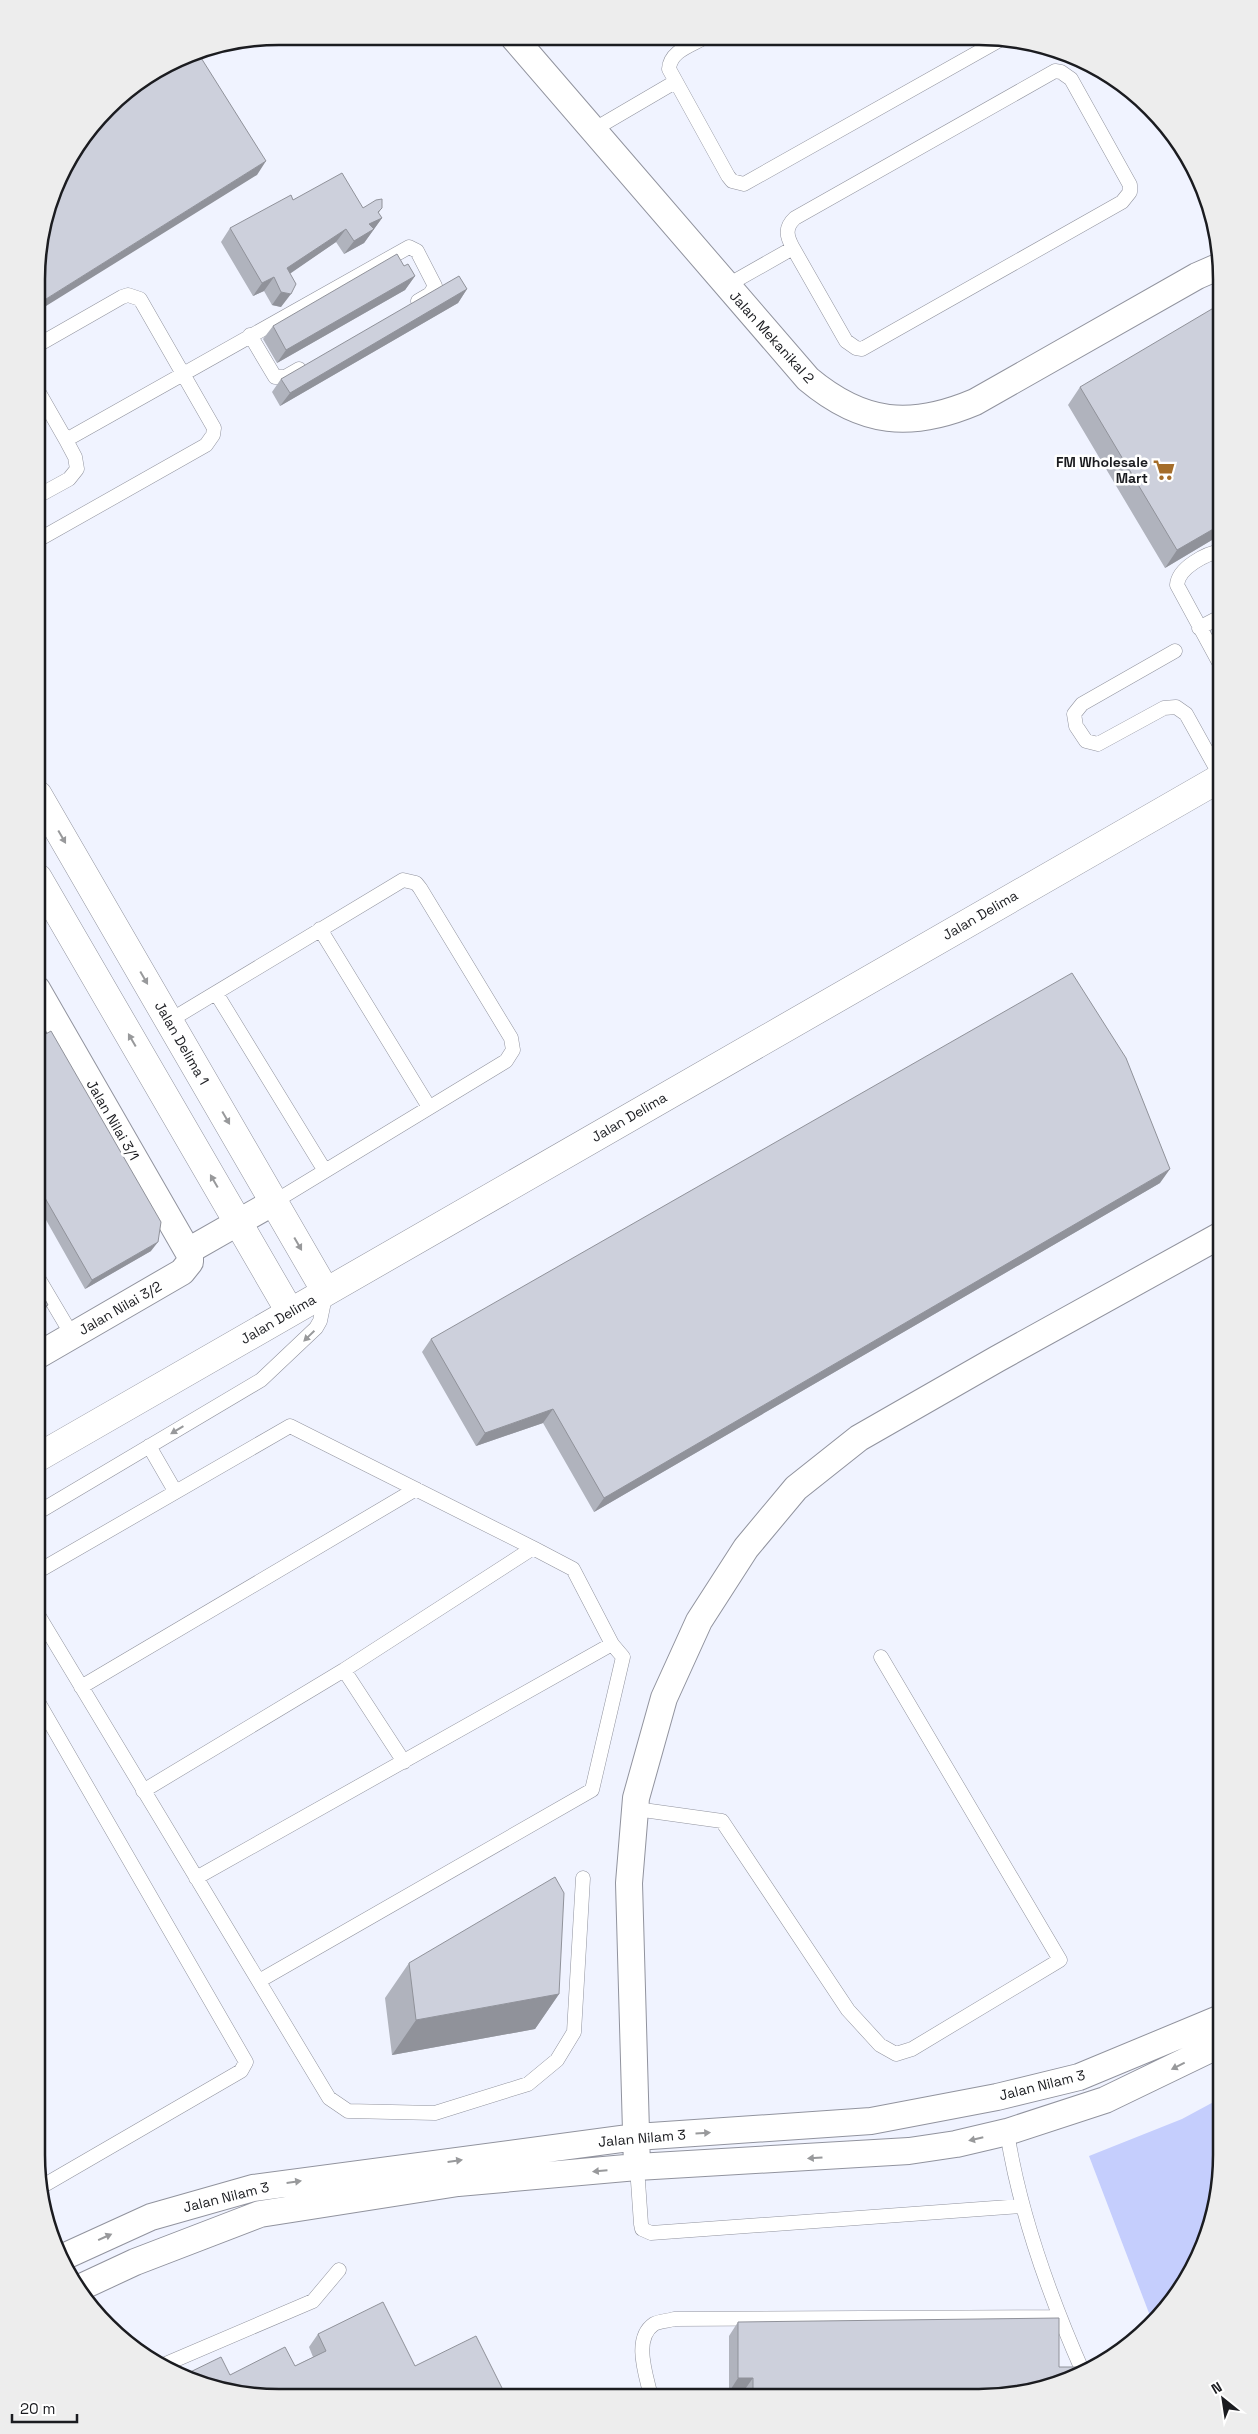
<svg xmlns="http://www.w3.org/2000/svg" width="1258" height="2434" font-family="'Space Grotesk',sans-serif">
<rect width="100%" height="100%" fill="#f0f3ff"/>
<path fill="#c5cefd" d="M1221,2098V2172L1203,2248L1171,2303L1152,2321L1089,2156L1182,2119Z"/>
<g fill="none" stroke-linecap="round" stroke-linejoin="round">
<g stroke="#91939e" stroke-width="15">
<path id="service" d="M702,39C689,46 670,52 669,69L728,176L732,181L744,184L998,41
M593,130L675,82
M726,286L793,248C787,237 784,228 795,218L1055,71L1061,72L1071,79L1130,185V192L1122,202L862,349L856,348L846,341L793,248
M250,335L275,377H285L299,369
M38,391L66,440
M38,496L69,479L77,469L75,457L66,440L409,247L417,251L435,286L430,294L418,301
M38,540L206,445L213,435L214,428L140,299L128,295L122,297L38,345
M1199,628L1222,616
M1175,651L1082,704L1074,714L1076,726L1086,741L1098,744L1164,708L1176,707L1186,714L1221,777
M1222,668L1177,585C1178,568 1206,553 1222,551
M320,929L429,1107
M216,993L325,1171
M169,1021L403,880L416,883L420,888L511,1038L513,1050L506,1061L274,1202
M37,1276L72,1335
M149,1446L175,1491
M37,1513L261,1380L316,1328L320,1321L326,1292
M37,1572L290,1426L533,1548
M37,1613L329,2098L348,2111L435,2113L528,2084L557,2060L574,2032L583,1878
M344,1670L404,1762
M81,1687L416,1489
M37,1700L246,2062L241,2071L41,2187
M143,1791L344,1670L533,1548L573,1569L612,1644L623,1657L592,1790L259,1981
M636,1809L722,1821L848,2010L880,2045L896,2054L912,2049L1060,1960L881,1657
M196,1878L612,1644
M1007,2132C1020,2215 1049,2295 1083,2372
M637,2167L641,2224L642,2229L651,2233L1022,2206
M161,2366L313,2301L339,2270
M651,2397C647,2377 632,2339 654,2324C659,2321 668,2321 674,2319L1058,2317"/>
</g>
<g stroke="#91939e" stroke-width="28">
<path id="minor" d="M514,38L808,379C863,425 911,429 975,402L1197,276L1220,266
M188,1251L274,1202
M37,1356L182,1272L190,1262V1255L37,989
M637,2167L629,1883L636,1798L664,1698L699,1621L746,1548L796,1488L859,1438L997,1359L1221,1235
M61,2258L151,2217L253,2188L636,2137L871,2121L997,2097L1079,2077L1221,2018
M77,2289L135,2262L260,2214L458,2183L637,2167L909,2151L956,2144L1007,2132L1105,2100L1221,2044"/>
</g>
<g stroke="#91939e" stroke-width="29">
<path id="tertiary" d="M38,795L326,1292
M38,878L290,1312
M37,1458L1222,777"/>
</g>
<use href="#service" stroke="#fff" stroke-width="14"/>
<use href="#minor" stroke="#fff" stroke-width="26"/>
<use href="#tertiary" stroke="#fff" stroke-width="28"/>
</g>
<path fill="#b0b3bd" d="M293,200L363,208L378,213L382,218L364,243L344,254L336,242L290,273L281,307L272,305L264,291L253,296L221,242L230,228Z
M404,266L415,276L405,290L277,363L263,339L273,326Z
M467,289L458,303L280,406L272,392L281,379Z
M1080,387L1222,534L1165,568L1068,405Z
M37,1039L151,1251L85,1289L37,1204Z
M1160,1183L594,1512L543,1423L476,1446L422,1352L431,1339Z
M409,1963L559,1994L535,2029L392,2055L385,1998Z
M738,2322L979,2398L743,2397V2392H729V2336Z
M318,2334L415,2366L506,2396L230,2375L295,2366L313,2357L309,2347Z"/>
<path fill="#90929a" d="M266,161L257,175L38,311V304Z
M382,208L373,221L382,218L364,243L344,254L354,241Z
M346,229L336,242L278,282L287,268Z
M415,276L405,290L277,363L286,350Z
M274,277L264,291L253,296L262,283Z
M467,289L458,303L280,406L290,393Z
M281,292L291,294L281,307L272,305Z
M1222,524V534L1165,568L1177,550Z
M1170,1169L1160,1183L594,1512L604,1498Z
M158,1242L151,1251L85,1289L92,1280Z
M48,1305L42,1314L37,1317V1311Z
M553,1409L543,1423L476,1446L485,1433Z
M559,1994L535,2029L392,2055L416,2020Z
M738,2378H753L743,2392H729Z"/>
<path fill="#cdd0dc" stroke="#90929a" d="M198,53L266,161L38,304V247L61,171L116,100Z
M342,173L363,208L376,200L382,199V208L378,212L382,218L369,224L374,229L354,241L346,229L287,268L296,284L291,294L281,292L274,277L262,283L230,228L291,195L293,200Z
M397,254L404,266L408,264L415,276L286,350L273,326Z
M459,276L467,289L290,393L281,379Z
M1222,303V524L1177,550L1080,387Z
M38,429L42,437L38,440Z
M1072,973L1126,1058L1170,1169L604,1498L553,1409L485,1433L431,1339Z
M51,1031L161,1222L158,1242L92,1280L37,1184V1039Z
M37,1285L48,1305L37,1311Z
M555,1877L564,1893L559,1994L416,2020L409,1963Z
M383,2302L415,2366L476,2336L506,2396H247L182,2376L221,2357L230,2375L285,2347L295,2366L326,2351L318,2334Z
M1059,2318V2367H1084L1086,2371L1057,2385L979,2398L753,2397V2378H738V2322Z"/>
<defs><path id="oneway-solid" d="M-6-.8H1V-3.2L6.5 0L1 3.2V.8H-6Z" transform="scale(1.25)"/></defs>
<g fill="#98999b">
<use href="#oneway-solid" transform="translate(62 837) rotate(60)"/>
<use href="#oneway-solid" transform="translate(144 978) rotate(60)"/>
<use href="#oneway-solid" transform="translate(132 1040) rotate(-120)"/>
<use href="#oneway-solid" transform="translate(226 1118) rotate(60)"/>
<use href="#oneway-solid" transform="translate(214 1181) rotate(-120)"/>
<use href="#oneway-solid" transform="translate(298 1244) rotate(60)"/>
<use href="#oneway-solid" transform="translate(309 1336) rotate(136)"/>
<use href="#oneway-solid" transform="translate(177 1430) rotate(149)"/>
<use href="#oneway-solid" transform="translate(1178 2066) rotate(153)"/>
<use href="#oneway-solid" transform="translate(703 2133) rotate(-3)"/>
<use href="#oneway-solid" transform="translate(976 2139) rotate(167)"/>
<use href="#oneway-solid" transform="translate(815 2158) rotate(176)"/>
<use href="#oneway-solid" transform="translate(455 2161) rotate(-8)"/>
<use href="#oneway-solid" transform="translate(600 2171) rotate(175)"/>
<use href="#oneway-solid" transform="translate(294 2182) rotate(-8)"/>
<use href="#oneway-solid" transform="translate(105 2237) rotate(-24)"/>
</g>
<defs>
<g id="supermarket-bare" transform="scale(1.725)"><path d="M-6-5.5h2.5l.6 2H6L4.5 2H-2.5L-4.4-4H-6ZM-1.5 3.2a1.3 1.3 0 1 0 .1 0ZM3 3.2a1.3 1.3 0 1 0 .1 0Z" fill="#a56d2a" stroke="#fff" stroke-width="2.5" paint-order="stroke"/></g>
</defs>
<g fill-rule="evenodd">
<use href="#supermarket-bare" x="1164" y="470"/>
</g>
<g text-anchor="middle" stroke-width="5" stroke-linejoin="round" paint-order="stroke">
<g font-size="14" fill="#1b1c20" stroke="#fff">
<text transform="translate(772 337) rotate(48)" y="5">Jalan Mekanikal 2</text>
<text transform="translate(980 915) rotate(-30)" y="5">Jalan Delima</text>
<text transform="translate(182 1043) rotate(60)" y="5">Jalan Delima 1</text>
<text transform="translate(629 1117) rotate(-30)" y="5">Jalan Delima</text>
<text transform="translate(113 1120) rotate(60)" y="5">Jalan Nilai 3/1</text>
<text transform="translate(120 1308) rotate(-30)" y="5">Jalan Nilai 3/2</text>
<text transform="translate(278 1319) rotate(-30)" y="5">Jalan Delima</text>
<text transform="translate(1042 2085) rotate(-14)" y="5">Jalan Nilam 3</text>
<text transform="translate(642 2138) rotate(-5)" y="5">Jalan Nilam 3</text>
<text transform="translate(226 2197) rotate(-14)" y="5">Jalan Nilam 3</text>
</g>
<g font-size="14" font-weight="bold" fill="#1b1c20" stroke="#fff" text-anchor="end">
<text x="1148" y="467">FM Wholesale<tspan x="1148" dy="16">Mart</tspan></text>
</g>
</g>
<path d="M0 0H1258V2434H0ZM279 45H979A234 234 0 0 1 1213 279V2155A234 234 0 0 1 979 2389H279A234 234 0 0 1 45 2155V279A234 234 0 0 1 279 45Z" fill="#ededed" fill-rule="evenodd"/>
<path fill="none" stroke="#1b1c20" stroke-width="2.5" d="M279 45H979A234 234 0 0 1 1213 279V2155A234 234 0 0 1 979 2389H279A234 234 0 0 1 45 2155V279A234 234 0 0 1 279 45Z"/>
<g transform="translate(1223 2399) rotate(330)" stroke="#ffffff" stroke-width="4" paint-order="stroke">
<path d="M0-4L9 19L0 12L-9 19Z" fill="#1b1c20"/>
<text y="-8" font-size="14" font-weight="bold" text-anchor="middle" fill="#1b1c20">N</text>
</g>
<path d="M12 2414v8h65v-8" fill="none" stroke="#1b1c20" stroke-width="2.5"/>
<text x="20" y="2414" font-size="15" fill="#1b1c20" stroke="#ffffff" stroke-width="4" paint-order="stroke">20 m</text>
</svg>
